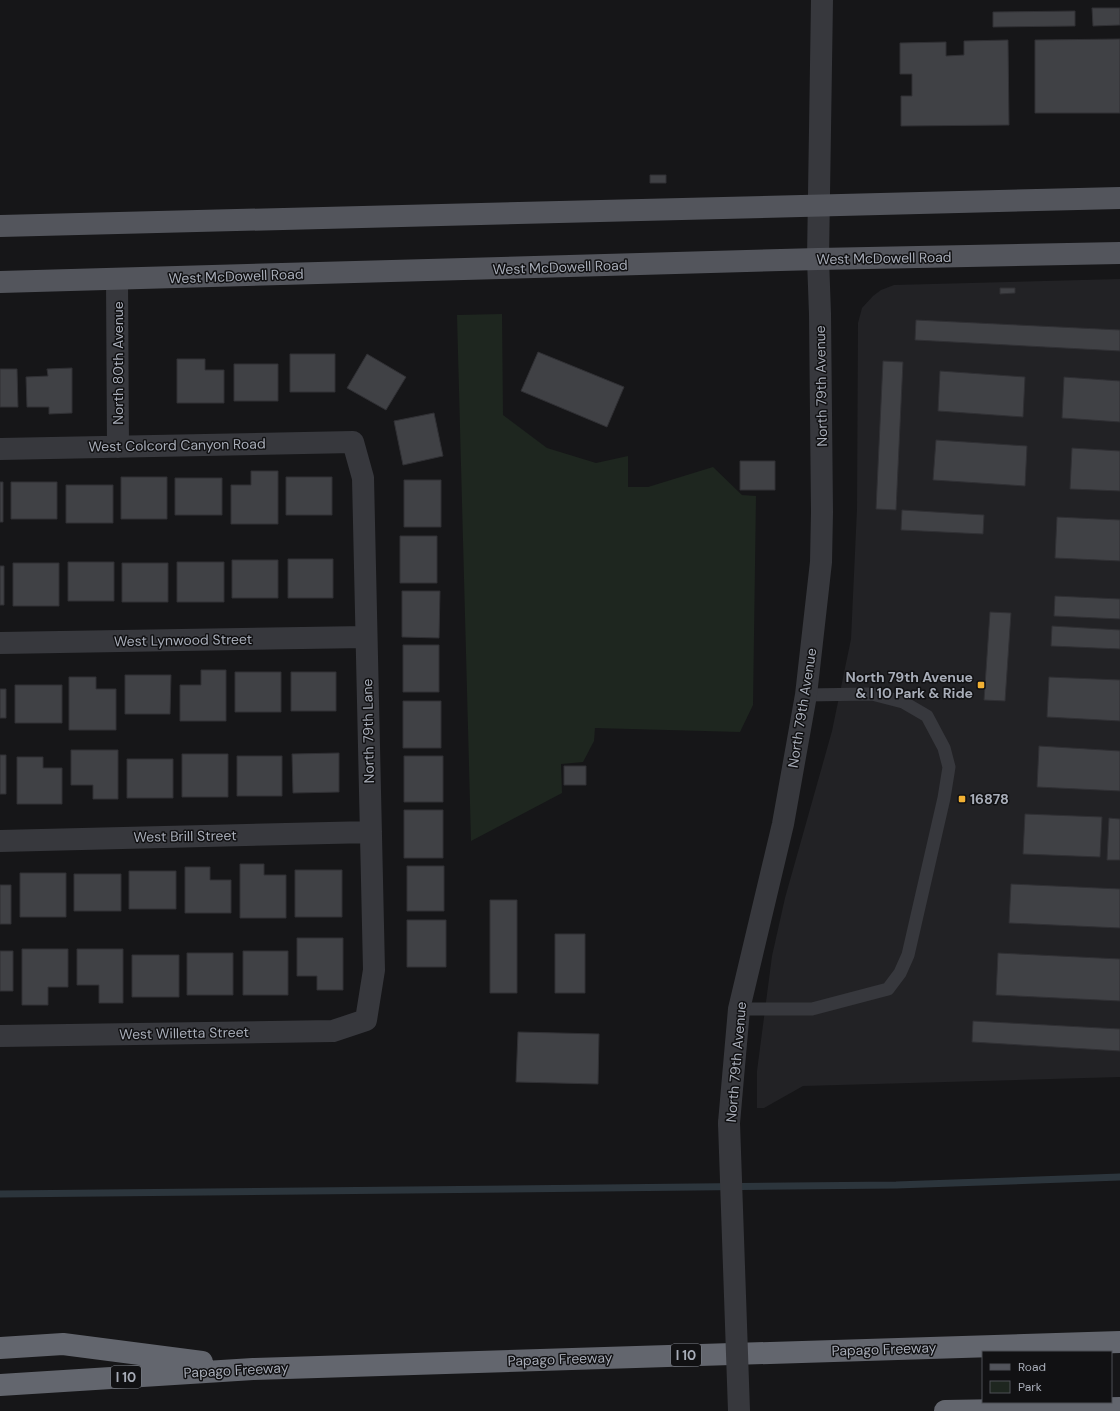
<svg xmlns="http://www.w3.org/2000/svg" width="1120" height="1411" font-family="'DM Sans',sans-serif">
<rect width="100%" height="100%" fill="#161618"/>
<path fill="#222225" d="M1120,279V1077L803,1086L764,1108H757V1071L772,956L785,898L832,731L851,639L857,509L858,323L862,308L873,296L881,290L894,285Z"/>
<path fill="#1e261f" d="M502,314L503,415L547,448L596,463L628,456V487H648L713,467L742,495L756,496L753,705L740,732L595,728L594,741L583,762L561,764L562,793L471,841L457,315Z"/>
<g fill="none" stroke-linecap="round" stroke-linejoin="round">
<path stroke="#2c353c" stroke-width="7" d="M0,1194L896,1185L1120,1177"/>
</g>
<path fill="#404145" stroke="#303034" d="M1092,8H1120V25L1093,26Z
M1075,11V26L993,27V12Z
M1120,39V113H1035V40Z
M1008,40L1009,125L901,126V96H912V74H900V43L946,42V56L964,55V41Z
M650,175H666V183H650Z
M1000,288H1015V293L1000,294Z
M916,320L1120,330V351L915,340Z
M538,352L624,387L607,427L521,391Z
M290,354H335V392H290Z
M367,354L406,377L386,410L347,388Z
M177,359H205V370H224V403H177Z
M883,361L903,362L896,510L876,509Z
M234,364H278V401H234Z
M72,368V413L49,414V407H27L26,377L48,376L47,369Z
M0,369H17L18,407H0Z
M940,371L1025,377L1023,417L938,411Z
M1064,377L1120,381V422L1062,418Z
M434,413L443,456L403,465L394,421Z
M936,440L1027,446L1025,486L933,480Z
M1072,448L1120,451V491L1070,489Z
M740,461H775V490H740Z
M251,471H278V524H231V485H251Z
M121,477H167V519H121Z
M286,477H332V515H286Z
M175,478H222V515H175Z
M404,480H441V527H404Z
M0,482H3V522H0Z
M11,482H57V519H11Z
M66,485H113V523H66Z
M902,510L984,515L983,534L901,530Z
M1057,517L1120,520V561L1055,558Z
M400,536H437V583H400Z
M288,559H333V598H288Z
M232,560H278V598H232Z
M68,562H114V601H68Z
M177,562H224V602H177Z
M13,563H59V606H13Z
M122,563H168V602H122Z
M0,566H4V605H0Z
M402,591H440L439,638L402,637Z
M1055,596L1120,599V619L1054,616Z
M990,612L1011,613L1005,701L984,700Z
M1052,626L1120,630V649L1051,646Z
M403,645H439V692H403Z
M201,670H226V721H180V685H201Z
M235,672H281V712H235Z
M291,672H336V711H291Z
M125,675H171L170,714H125Z
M69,677H96V689H116V730H69Z
M1049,677L1120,680V721L1047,717Z
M15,685H62V723H15Z
M0,689H6V718H0Z
M403,701H441V748H403Z
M1039,746L1120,751V791L1037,787Z
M71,750H118V799H93V785H71Z
M339,753V792L293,793L292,754Z
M182,754H228V797H182Z
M0,755H6V794H0Z
M237,756H282V796H237Z
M404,756H443V802H404Z
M17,757H43V768H62V804H17Z
M127,759H173V798H127Z
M564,766H586V785H564Z
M404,810H443V858H404Z
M1025,814L1102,817L1100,857L1023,854Z
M1109,818L1120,819V860H1107Z
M240,864H264V875H286V918H240Z
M407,866H444V911H407Z
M185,867H210V880H231V913H185Z
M295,870H342V917H295Z
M129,871H176V909H129Z
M20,873H66V917H20Z
M74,874H121V911H74Z
M1011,884L1120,889V928L1009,923Z
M0,885H11V924H0Z
M490,900H517V993H490Z
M407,920H446V967H407Z
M555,934H585V993H555Z
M297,938H343V990H317V976H297Z
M22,949H68V987H48V1005H22Z
M77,949H123V1003H99V985H77Z
M0,951H13V991H0Z
M243,951H288V995H243Z
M187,953H233V995H187Z
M998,953L1120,959V1001L996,995Z
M132,955H179V997H132Z
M973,1021L1120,1029V1051L972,1042Z
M518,1032L599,1034L598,1084L516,1082Z"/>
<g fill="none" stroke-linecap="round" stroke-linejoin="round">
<path stroke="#37383d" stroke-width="13" d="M739,1009H812L888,989L900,973L908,955L944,798L949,767L944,748L927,716L903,702L872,694L806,695"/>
<path stroke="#37383d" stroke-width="22" d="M117,279L118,447
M0,449L353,442L363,478L374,970L366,1020L333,1031L0,1036
M0,643L366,637
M0,841L371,832"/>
<path stroke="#37383d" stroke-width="22" d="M729,1123L739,1009L783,824L806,695L821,562L822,512L820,314L818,259L822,0"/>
<path stroke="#53555c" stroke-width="22" d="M0,226L1120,198
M0,282L818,259L1120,253"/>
<path stroke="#63666e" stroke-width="22" d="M0,1348L63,1344L202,1362
M0,1385L253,1369L1120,1342
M945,1411L1120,1408"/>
<path stroke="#37383d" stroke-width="22" d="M729,1123L739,1411"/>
</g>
<g fill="#f2b134" stroke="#111113" stroke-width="1.5">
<rect x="977" y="681" width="8" height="8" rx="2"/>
<rect x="958" y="795" width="8" height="8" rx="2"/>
</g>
<g text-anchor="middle" stroke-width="3" stroke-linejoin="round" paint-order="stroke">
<g fill="#111113" stroke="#7b7e86" stroke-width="1">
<rect x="671" y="1344" width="30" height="22" rx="3"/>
<rect x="111" y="1366" width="30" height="22" rx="3"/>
</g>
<g font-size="13" font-weight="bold" fill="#a8adb8">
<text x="686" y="1360">I 10</text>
<text x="126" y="1382">I 10</text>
</g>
<g font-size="14" fill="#a8adb8" stroke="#111113">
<text transform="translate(884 258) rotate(-1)" y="5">West McDowell Road</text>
<text transform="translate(560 267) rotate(-2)" y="5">West McDowell Road</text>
<text transform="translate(236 276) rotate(-2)" y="5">West McDowell Road</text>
<text transform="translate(118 363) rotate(-90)" y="5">North 80th Avenue</text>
<text transform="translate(821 386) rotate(-91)" y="5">North 79th Avenue</text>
<text transform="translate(177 445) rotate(-1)" y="5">West Colcord Canyon Road</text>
<text transform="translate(183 640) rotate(-1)" y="5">West Lynwood Street</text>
<text transform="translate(802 708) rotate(-81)" y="5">North 79th Avenue</text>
<text transform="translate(368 731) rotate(-91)" y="5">North 79th Lane</text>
<text transform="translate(185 836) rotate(-1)" y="5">West Brill Street</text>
<text transform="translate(184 1033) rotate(-1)" y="5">West Willetta Street</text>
<text transform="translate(736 1062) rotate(-85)" y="5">North 79th Avenue</text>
<text transform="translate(884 1349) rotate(-2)" y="5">Papago Freeway</text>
<text transform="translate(560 1359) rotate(-2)" y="5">Papago Freeway</text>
<text transform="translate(236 1370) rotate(-3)" y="5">Papago Freeway</text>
</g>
<g font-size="14" font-weight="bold" fill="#a8adb8" stroke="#111113" text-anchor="end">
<text x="973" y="682">North 79th Avenue<tspan x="973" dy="16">&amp; I 10 Park &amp; Ride</tspan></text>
<text x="970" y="804" text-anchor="start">16878</text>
</g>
</g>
<rect x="982" y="1351" width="130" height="52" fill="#111113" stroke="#4d4f55"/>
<rect x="990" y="1364" width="20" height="6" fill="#53555c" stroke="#4d4f55"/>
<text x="1018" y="1371" font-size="12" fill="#a8adb8">Road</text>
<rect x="990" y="1381" width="20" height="12" fill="#1e261f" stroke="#4d4f55"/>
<text x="1018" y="1391" font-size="12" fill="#a8adb8">Park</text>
</svg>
